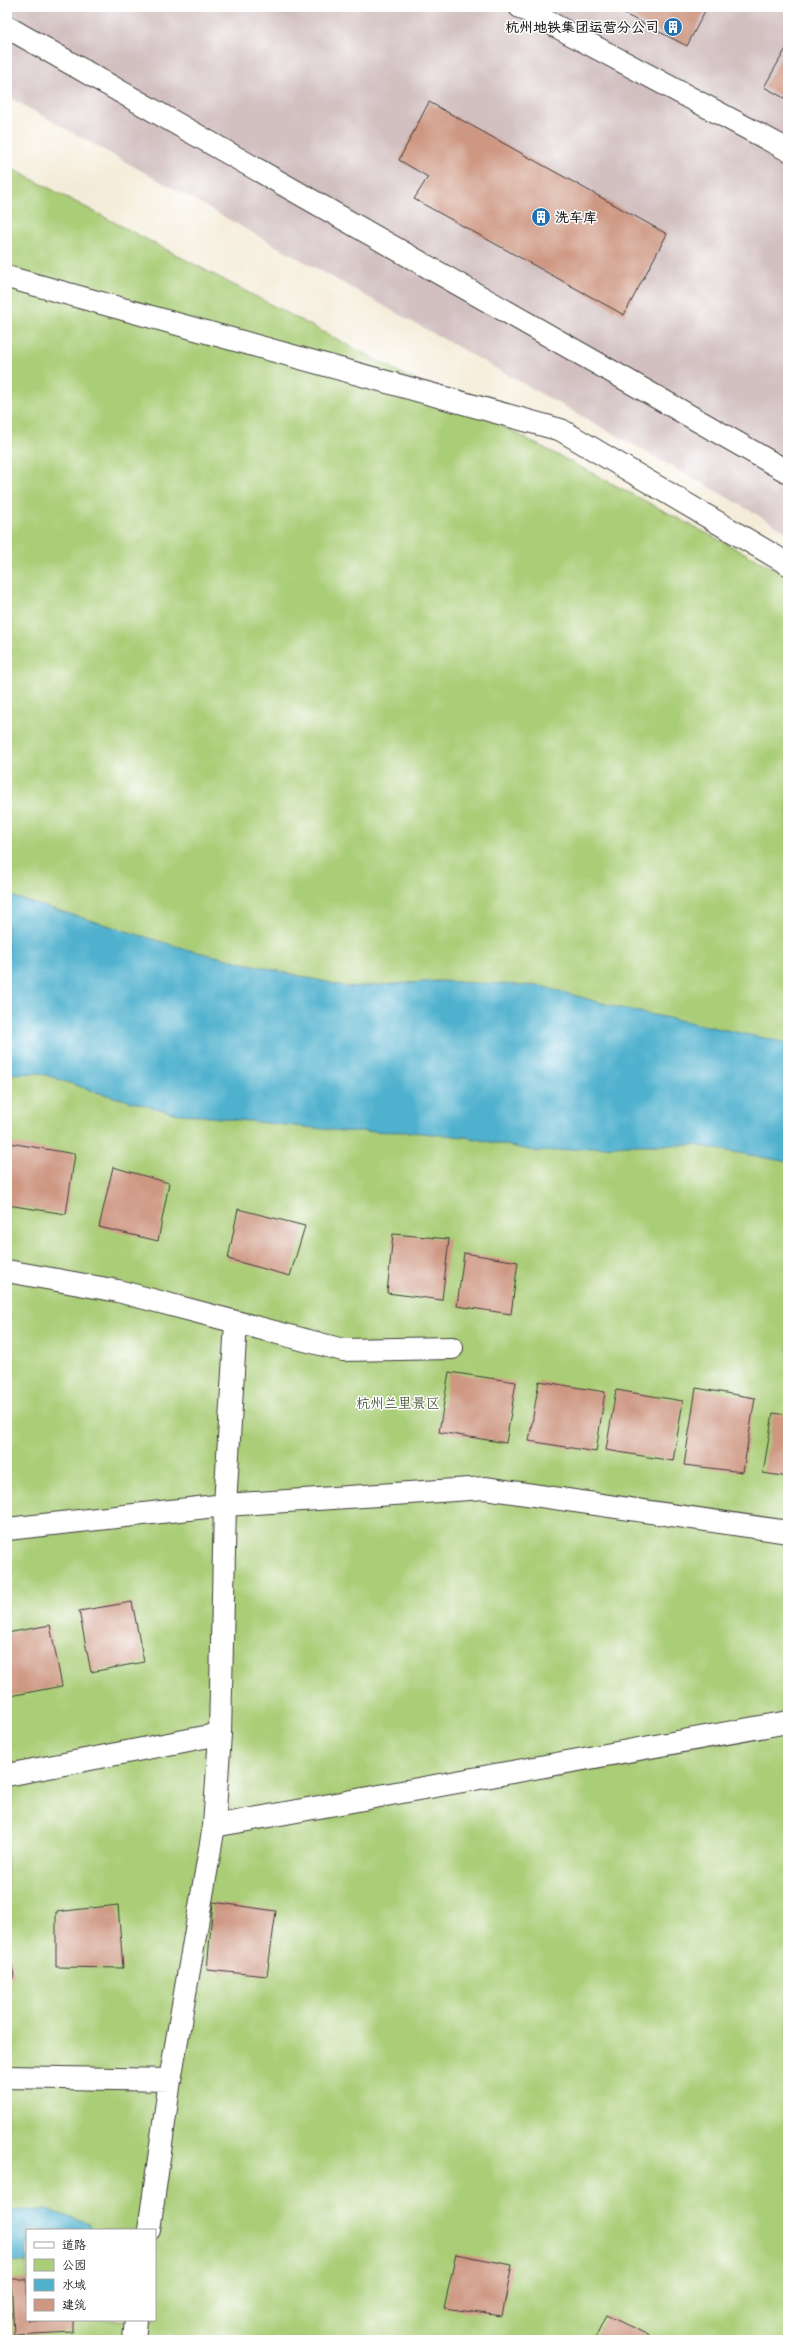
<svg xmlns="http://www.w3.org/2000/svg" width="795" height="2347" font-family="'Indie Flower','LXGW WenKai TC',sans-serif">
<rect width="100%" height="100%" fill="#fff"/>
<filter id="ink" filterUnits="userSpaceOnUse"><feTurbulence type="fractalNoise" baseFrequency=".025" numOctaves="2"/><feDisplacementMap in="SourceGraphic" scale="8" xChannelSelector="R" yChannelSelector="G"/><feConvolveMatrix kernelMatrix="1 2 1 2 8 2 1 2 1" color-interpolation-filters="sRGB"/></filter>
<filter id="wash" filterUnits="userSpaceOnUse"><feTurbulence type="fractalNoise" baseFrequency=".012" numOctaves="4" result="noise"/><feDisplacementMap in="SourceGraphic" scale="16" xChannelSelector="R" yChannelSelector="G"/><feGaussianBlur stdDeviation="0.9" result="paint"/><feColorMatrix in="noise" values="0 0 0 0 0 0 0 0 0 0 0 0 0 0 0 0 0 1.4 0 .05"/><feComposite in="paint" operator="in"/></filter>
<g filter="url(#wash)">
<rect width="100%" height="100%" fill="#f4ecd8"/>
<path fill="#d2bfc0" d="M7,7H788V533L734,501L7,96Z"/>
<path fill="#aacd77" stroke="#63744a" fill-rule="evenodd" d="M7,166L788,576V2340H7ZM27,2230H155V2320H27Z"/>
<path fill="#4fb1ce" stroke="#366675" d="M7,895L189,950L348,987L438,981L541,986L616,1007L788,1043V1162L695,1145H627L539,1152L466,1137L410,1132L342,1131L173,1113L96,1092L40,1073L7,1074Z
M44,2209L90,2224L92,2230H27V2262L7,2261V2211Z"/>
<g id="blocks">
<path fill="#ce9782" d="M611,7H707L687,46Z
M788,45V100L764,87Z
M429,102L667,234L624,315L414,199L428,177L399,160Z
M10,1143L75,1154L66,1214L7,1205V1170Z
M113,1167L169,1183L158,1241L99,1227Z
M238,1209L305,1226L290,1276L228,1259Z
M393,1234L449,1239L442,1300L387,1293Z
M464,1253L518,1262L511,1314L457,1306Z
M449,1372L516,1382L506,1443L439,1432Z
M539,1381L605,1392L596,1452L529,1441Z
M696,1388L755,1398L743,1472L684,1465Z
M616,1390L683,1401L673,1461L606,1450Z
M773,1413L788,1415V1477L763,1473Z
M132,1602L144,1662L91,1672L79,1611Z
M50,1625L62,1686L10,1696L7,1682V1633Z
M213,1902L276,1911L267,1976L207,1970Z
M118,1905L123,1968L56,1967V1912Z
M7,1945H8L14,1977H7Z
M456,2254L512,2265L502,2316L444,2308Z
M11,2279H27V2320H73V2332L14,2335Z
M606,2315L659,2340H594Z"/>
</g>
</g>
<g filter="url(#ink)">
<use href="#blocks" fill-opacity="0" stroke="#3c3b38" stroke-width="1"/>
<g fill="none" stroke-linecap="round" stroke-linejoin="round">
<g stroke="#3c3b38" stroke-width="24">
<path id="minor" d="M520,7L788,150
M7,27L788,472
M7,277L561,430L788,564
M7,1271L118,1291L343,1350L452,1348
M7,1529L225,1505L485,1488L788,1532
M7,1775L220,1734
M214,1826L788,1722
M7,2077L170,2080
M149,2230L170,2080L214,1826L220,1734L225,1505L236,1322
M134,2340L136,2320"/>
</g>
<use href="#minor" stroke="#fff" stroke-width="22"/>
</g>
</g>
<defs>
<g id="building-disc" transform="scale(1)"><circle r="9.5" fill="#1f6fb2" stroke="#fff"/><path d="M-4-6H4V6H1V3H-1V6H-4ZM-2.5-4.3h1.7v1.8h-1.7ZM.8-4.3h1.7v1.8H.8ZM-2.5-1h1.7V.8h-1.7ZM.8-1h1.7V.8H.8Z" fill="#fff"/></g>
</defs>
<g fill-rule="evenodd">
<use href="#building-disc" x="673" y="27"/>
<use href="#building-disc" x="541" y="217"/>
</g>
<g text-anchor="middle" stroke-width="3" stroke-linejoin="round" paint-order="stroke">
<g font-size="14" font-weight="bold" fill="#1c1c1c" stroke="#fff" text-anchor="end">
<text x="659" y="32">杭州地铁集团运营分公司</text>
<text x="555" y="222" text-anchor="start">洗车库</text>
</g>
<g font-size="14" fill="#4e5a3c" stroke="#fff">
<text x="398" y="1408">杭州兰里景区</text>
</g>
</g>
<rect width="795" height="2347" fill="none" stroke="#fff" stroke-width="24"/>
<rect x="26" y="2229" width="130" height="92" fill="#ffffff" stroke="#a4a4a4"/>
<rect x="34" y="2242" width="20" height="6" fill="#ffffff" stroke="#a4a4a4"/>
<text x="62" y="2249" font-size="12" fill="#1c1c1c">道路</text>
<rect x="34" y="2259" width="20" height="12" fill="#aacd77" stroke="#a4a4a4"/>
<text x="62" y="2269" font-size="12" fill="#1c1c1c">公园</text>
<rect x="34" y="2279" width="20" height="12" fill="#4fb1ce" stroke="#a4a4a4"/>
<text x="62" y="2289" font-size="12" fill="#1c1c1c">水域</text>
<rect x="34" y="2299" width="20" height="12" fill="#ce9782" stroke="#a4a4a4"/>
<text x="62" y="2309" font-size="12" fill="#1c1c1c">建筑</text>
</svg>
